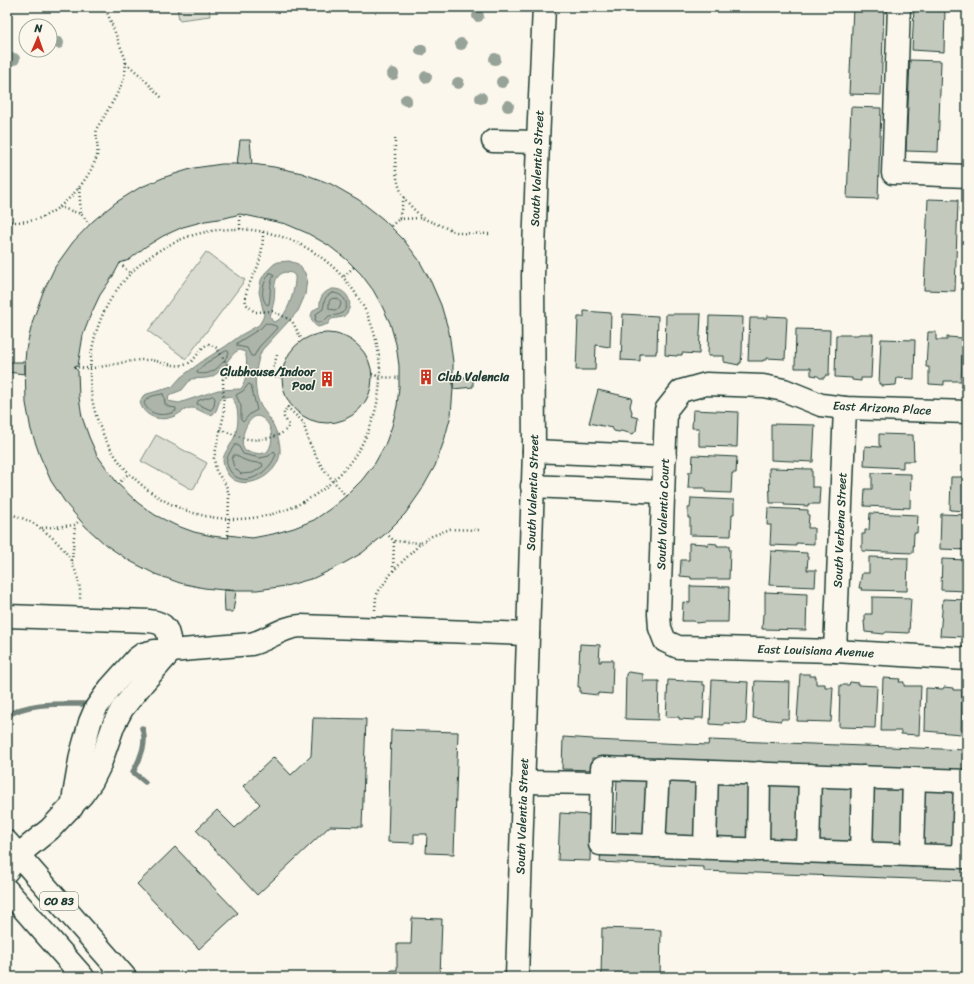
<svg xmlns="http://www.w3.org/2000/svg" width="974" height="984" font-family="Sriracha,sans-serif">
<rect width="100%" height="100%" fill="#fbf7ec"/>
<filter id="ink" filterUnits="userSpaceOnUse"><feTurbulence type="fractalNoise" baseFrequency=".025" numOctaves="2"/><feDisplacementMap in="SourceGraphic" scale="8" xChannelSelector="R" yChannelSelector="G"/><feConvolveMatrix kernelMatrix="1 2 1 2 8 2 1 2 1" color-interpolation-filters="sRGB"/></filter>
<g filter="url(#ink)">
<path fill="#dbdcd1" stroke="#7d8c82" d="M177,7H209L210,16L179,20Z
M206,252L245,280L186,359L148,331Z
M156,435L207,463L193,490L141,461Z"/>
<path fill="#adb4aa" stroke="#74847b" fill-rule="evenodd" d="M289,261L298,264L305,273L307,279L305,295L298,311L262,350C255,365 252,391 261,406C263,410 266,413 268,416C275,426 281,442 280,453C277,483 226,498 223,460C224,452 230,447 233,440C239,429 241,405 230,396L221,398C218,402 218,411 213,414C207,417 199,408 192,408C185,408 179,415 172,417C159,422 143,416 140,402L143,396L147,394L172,387L181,377L204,360L226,346L241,335L259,325L263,318L264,314L259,292L261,280L265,273L274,264L278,262ZM285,272L292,273L295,276C296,288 287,321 273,322L270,317C271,312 273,306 274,301C276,289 271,277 285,272ZM239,350L245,352C248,360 247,382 241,389L218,390L179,403L168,401L169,395L182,390L191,379C197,378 205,379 211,377C225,371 228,355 239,350ZM257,416C272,419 276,441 267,452L260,454L245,451C238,442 246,418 257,416Z
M332,289C349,288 356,307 343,317L331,319L328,324L318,327C309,322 308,310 320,307C319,298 323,292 332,289Z"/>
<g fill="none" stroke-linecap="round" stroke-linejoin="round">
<path stroke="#586d63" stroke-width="1" d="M270,273H272L274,275C269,284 271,294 269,304L267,305C259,296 263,282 270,273Z
M333,293C343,293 352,305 342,313C338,316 333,315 329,316L323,322H318L315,320L316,314L323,309C325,302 323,296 333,293Z
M331,299C336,297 340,299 341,304L339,309L335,310L329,309V302Z
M266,323L276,326L277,328L259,347L254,356H251L247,348L237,346V343L261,328Z
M226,351H228L229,353C222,365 212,377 197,373V371L206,363Z
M249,384L251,385L257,410L250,414L243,422L241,420V406L236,395L243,391Z
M163,394L164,396L165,404L169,407L176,408V411C165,417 149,416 144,403C147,396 156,395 163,394Z
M213,396L215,398L214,406L211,410L197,404L198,401Z
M235,445H238L243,454L260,458L269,456L274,451L276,454C271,471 244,491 230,471C228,467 226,463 227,459C228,454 232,449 235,445Z
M234,455H236C243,461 253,463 262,463L263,466L253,473L241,474L234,467L232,460Z"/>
<path stroke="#74847b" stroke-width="5.5" d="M7,716C28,702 59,704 84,704
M142,728C148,741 140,760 133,772L145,782"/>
</g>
<path fill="#c4c9be" stroke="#1f3d34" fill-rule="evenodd" d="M853,7H884L881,95L849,94Z
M914,7H945L944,52L912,50Z
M910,60L941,61L938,152L906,151Z
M851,107L881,108L878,199L847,198Z
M240,140H250L252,164H237Z
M222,164H252L274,167L302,173L331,184L359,200L383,219L403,239L419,260L431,282L441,305L449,332L453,362V389L451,415L444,441L435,466L421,491L405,514L384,535L362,553L339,566L314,578L286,586L257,590H224L204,588L180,583L155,574L128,560L106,545L86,527L67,505L51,481L40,456L31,430L26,403L25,362L26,349L33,320L43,292L55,267L73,242L93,221L115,203L139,188L165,177L194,168ZM240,214L286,224L307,233L328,245L346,259L361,274L373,290L382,306L390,323L396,344L399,366V387L397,406L392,426L385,445L375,463L362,480L346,496L330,509L314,520L294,528L273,534L252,538L228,535L229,538L212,536L194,532L175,525L155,515L138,503L118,484L97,455L89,437L82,417L79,397L78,371L74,367L78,366L83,335L91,314L100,295L113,276L120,263L129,260L145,247L163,236L183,227L205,221L225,218Z
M928,199L958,200L955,291L924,290Z
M584,311L611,313L610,347L596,345L595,370H576L578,317H584Z
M623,314L658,316L657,351H656V354H640V361L621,360Z
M666,314H701L699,354L682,353V355H677V356L665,355Z
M709,316L743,317L742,352L741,363H739V365L724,362V356H708Z
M767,316L787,317L785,359L767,358V360H763V361H748L750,318H767Z
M796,329L830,330L829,375H826L824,378H820L818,376L811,375V368H795Z
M928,332H936V340H947V337L963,338L961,381H944V385L929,384V367H926Z
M282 378a45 45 0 1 1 90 0a45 45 0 1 1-90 0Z
M859,334H873L871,378H861V381L852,380V378L835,377L836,335H858Z
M881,339L915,340L914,379L897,378L896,385L881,386V384H879Z
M7,362H25V374L7,372Z
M454,375L473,379V387L453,389Z
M598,390L632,398L630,406L632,412L631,416L638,418L636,431L633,434L621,431L619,432L614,431L612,428L589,423Z
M693,410L738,412L737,447L699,446V428H692Z
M771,424L815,425L813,462L771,460Z
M879,434L913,435L914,461H903V468L864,466L865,446L881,447V446L879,445Z
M693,455L737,457L736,473H732L731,493L705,492V488H688L689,472H692Z
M769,468L812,469V487H820L819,504H808V506L784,505V503H770Z
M872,473L911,474L910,508L864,506L865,489H872Z
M951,477H967V511L950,510Z
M691,498L734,500V514H732L731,536L690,535V518H688V508H690Z
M768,508L808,510V515H809L808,528H814V544L796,543V546L770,545L771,525H767Z
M870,513L918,515L917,533H914L913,553L862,551V534H865V530H869Z
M941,514L967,515V550L940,549Z
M689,543L706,544V545L708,546V543L717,544V546H729V549H730L729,579H691V577L680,576L681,560H689Z
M771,551L807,553V557H808L807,570H816L815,587L769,585Z
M869,557L908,558L907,591L861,590L862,588H859L862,573H869Z
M942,559L967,560V591L941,590Z
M690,586L729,587L728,622H704L696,623L694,621H682L683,602L690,603Z
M224,590L236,591L233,612H225Z
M765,592L807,594L806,630L762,629L763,614H765Z
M872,597L911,598L909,633L886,632L884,634L865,632L864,621H865V614H872Z
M943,599L967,600V637L940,636Z
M580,644L600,645L599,662H601V660H613L612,694L598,693V695L580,693V687H578Z
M628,672L643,674V681H659L658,720L625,719L626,674Z
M800,674H810V676H816V684H825V687H833L831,722L797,721Z
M883,678L900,679L899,682H904V686H921L919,735L901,734V731H881Z
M668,680L703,682V685H705L703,718H695V720L679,719V717H666Z
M712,680L748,682L746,724L724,723V725L710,724Z
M755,681L790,682L789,719H781V721L753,718Z
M850,682L858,683V685L877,686L875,728L839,727L840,685H849Z
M944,687L953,688V690H962L961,734L925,731L926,688L943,689Z
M313,718L366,719L362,827L330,826L257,895L196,830L217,810L235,828L260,804L243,786L274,757L291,775L311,756Z
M391,730L458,732L454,854L426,853L427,834H414V843L388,842Z
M563,737L593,739V740L708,745L709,740L967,750V772L592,758V770L562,769Z
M617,776L649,777L647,838L615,837Z
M665,778L701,779L698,839L662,838Z
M716,780L752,782L750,841L714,840Z
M768,782L804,783L802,844L766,842Z
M820,784L856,786L854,846L817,844Z
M871,786L907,788L905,848L869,846Z
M923,789L959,790L957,850L921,849Z
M560,813L591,815L590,861L558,860Z
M175,847L238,913L199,949L137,884Z
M601,853L967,867V881L704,871V867L600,862Z
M412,918L442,919L440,977H391V970H397V944H411Z
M602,928L661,930L660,977H601Z"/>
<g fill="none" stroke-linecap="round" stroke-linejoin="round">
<g stroke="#1f3d34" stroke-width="25">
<g id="minor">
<path d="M899,7L893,173L967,176"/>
<path d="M493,141L538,142"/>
<path id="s1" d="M967,412L845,408L821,405L784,390L763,386L706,384L681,391L666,410L659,614L660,628L665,641L678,647L835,651L967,659"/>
<path d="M534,451L665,457"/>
<path d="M532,486L663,492"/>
<path d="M7,616L149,621C170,623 168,634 171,651"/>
<path id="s2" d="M835,651L845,408"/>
<path d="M967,781L602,768L600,844L967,857"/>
<path d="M523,782L602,783"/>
<path d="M72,807L81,755L90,722L96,708L110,688L136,659L143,654L155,651H171L251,644C268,640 282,627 300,626L528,634"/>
<path d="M654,846L658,770"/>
<path d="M705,847L707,772"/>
<path d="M758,850L759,773"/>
<path d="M808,851L810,775"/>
<path d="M861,853L863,777"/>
<path d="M912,855L914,779"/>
<path d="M963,857L965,781"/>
<path d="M7,871L18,855L50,829L82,795L92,781L99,767L114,724L122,709L143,683L171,651"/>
<path id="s3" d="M517,977L534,451L533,276L538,142L544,7"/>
</g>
</g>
<g stroke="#1f3d34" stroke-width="25">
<path id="major" d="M7,842L125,977
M7,890L83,977"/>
</g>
<path stroke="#1f3d34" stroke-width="2.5" stroke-dasharray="1 3" stroke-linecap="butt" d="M126,63L141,76L162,98
M395,138C395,157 394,179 403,196C408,204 416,211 422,218
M79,188L81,214
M59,207L81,214L90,224
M399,219L422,218L459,233L490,234
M7,222C16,222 25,222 34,220C61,213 89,181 97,156C99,147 95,137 97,128C99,124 103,119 105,115C114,99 129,78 125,58L105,7
M391,226L399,219L404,197
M90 374a145 145 0 1 1 290 0a145 145 0 1 1-290 0Z
M240,229V214
M263,232C263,242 262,252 259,263C255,276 243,289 246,304L252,310L256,312L273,311L292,321L302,340
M120,263L131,274
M344,276L354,267
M277,355L273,369L277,377
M74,367C82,368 91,369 99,367C114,365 129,360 145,360C158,359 174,369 187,364C197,360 199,347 209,344L217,348L232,372
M372,374L380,377L399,378
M287,407L303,422L309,442L319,462L325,471L346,496
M220,430C229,432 236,436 244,438C256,442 285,438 289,425L284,417V412L290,404
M118,484L129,473
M7,514C30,516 63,542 72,563C77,574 81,586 80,599
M42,528L75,525L80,520
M386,533L394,541L420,543
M228,535L229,495L226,485L216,471L214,458L224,414L223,379L232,372L281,377
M72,561L75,525
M393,571L394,541
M375,610L376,597L378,592L393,571L421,543L432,536L450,529L480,530"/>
<use href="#minor" stroke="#fbf7ec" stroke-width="22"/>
<use href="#major" stroke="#fbf7ec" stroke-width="22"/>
</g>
<g fill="#97a298">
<circle cx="478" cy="16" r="6"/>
<circle cx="58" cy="43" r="6"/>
<circle cx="461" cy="44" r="6"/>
<circle cx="421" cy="50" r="6"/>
<circle cx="14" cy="59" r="6"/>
<circle cx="495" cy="59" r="6"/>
<circle cx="393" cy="74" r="6"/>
<circle cx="426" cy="77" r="6"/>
<circle cx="502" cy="82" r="6"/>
<circle cx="458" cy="83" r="6"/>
<circle cx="481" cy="98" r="6"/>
<circle cx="406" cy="100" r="6"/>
<circle cx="508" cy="106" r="6"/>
</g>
</g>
<defs>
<g id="building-bare" transform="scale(1.2)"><path d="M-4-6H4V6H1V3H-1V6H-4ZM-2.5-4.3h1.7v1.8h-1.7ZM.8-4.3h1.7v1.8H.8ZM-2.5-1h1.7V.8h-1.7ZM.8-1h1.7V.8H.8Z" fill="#c8321e" stroke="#fbf7ec" stroke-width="2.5" paint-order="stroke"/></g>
</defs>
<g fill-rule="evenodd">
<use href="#building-bare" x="426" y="377"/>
<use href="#building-bare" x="327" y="379"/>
</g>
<g text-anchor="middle" stroke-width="3" stroke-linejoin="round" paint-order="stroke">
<rect fill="#fbf7ec" stroke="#61756b" stroke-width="1" x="40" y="892" width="38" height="18" rx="3"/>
<g font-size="11" font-weight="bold" fill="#1f3d34">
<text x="59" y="905">CO 83</text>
</g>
<g font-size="12" fill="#1f3d34" stroke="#fbf7ec">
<text dy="4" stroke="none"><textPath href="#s3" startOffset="809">South Valentia Street</textPath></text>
<text transform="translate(882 408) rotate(3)" y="4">East Arizona Place</text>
<text dy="4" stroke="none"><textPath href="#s3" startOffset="485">South Valentia Street</textPath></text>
<text transform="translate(663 514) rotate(-88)" y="4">South Valentia Court</text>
<text dy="4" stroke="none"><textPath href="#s2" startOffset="121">South Verbena Street</textPath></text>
<text dy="4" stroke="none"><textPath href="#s1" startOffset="699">East Louisiana Avenue</textPath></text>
<text dy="4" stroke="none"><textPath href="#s3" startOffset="161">South Valentia Street</textPath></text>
</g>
<g font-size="12" font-weight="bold" fill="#1f3d34" stroke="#fbf7ec" text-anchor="end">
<text x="315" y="376">Clubhouse/Indoor<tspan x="315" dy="14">Pool</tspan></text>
<text x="438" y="381" text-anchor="start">Club Valencia</text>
</g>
</g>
<rect width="974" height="984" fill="none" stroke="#fbf7ec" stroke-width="24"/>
<rect x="12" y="12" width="950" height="960" fill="none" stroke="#1f3d34" stroke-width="1.5" filter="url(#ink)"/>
<g transform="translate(38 38) rotate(2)"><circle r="19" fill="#fbf7ec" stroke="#a3ada2"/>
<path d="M0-3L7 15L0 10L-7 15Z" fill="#c8321e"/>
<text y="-6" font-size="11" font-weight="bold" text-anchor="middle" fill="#1f3d34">N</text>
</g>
</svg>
